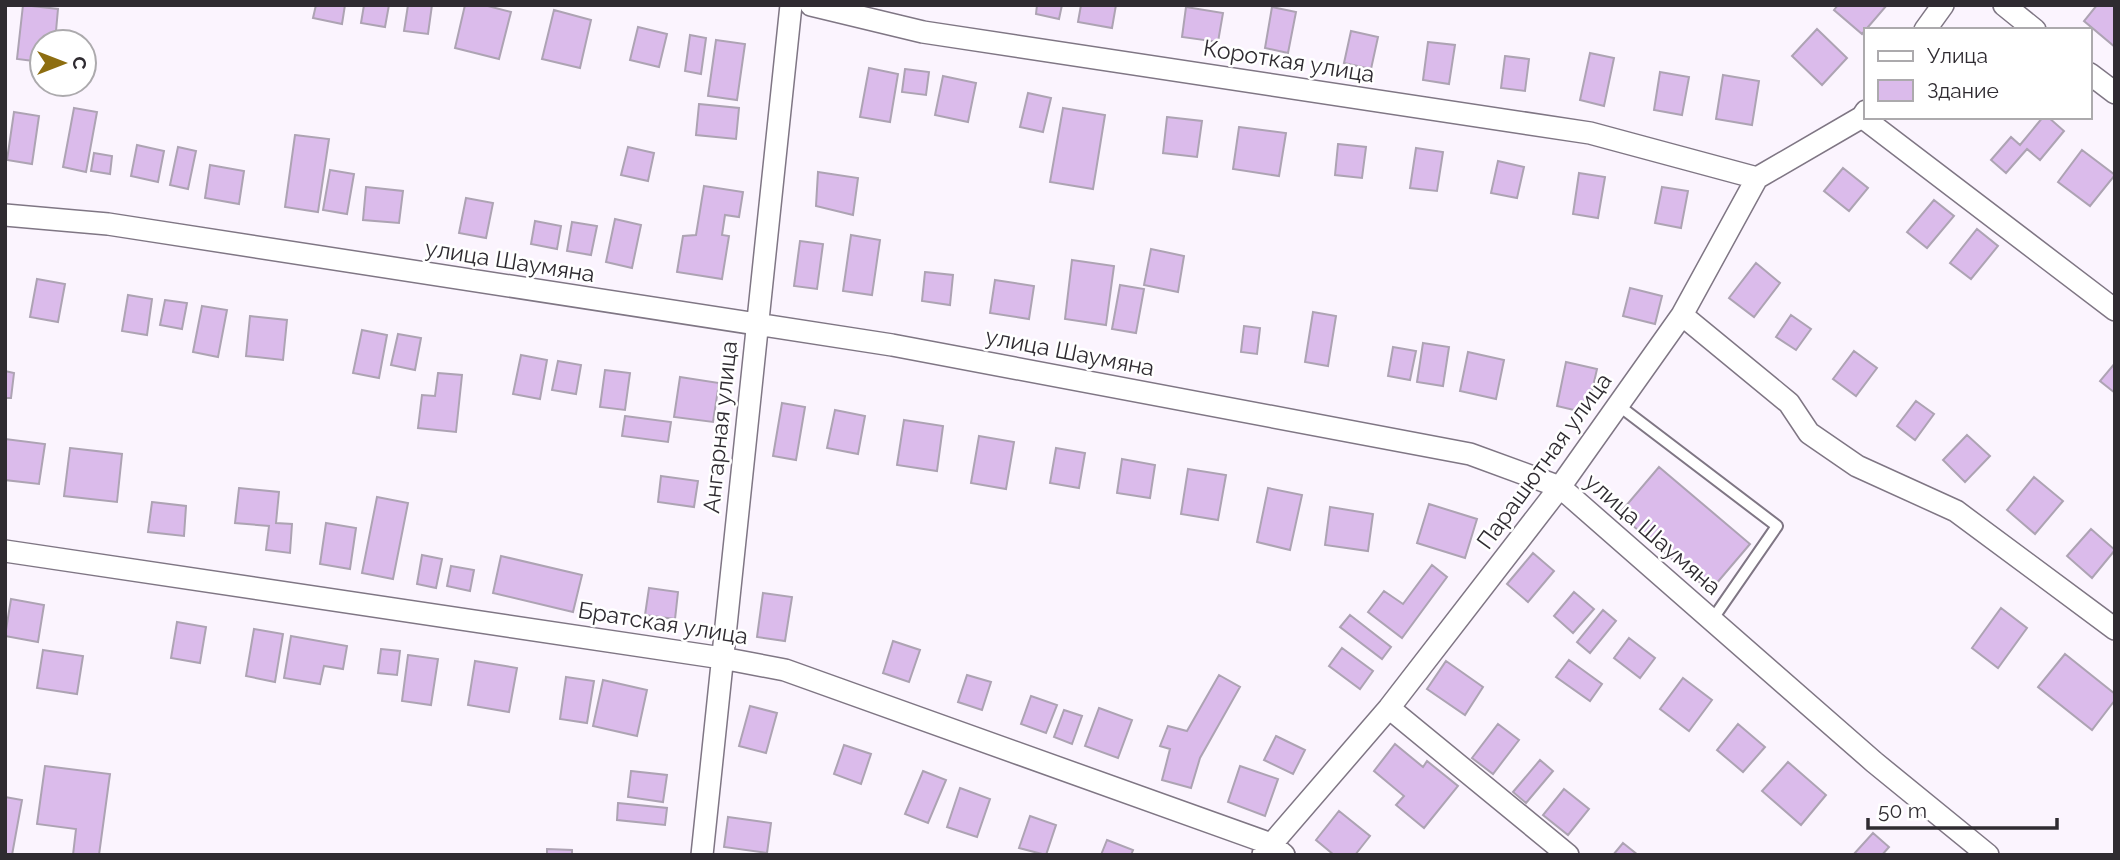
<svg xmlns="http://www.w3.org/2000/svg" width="2120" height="860" font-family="Raleway,sans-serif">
<rect width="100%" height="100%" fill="#fbf4fe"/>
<path fill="#dbbbeb" stroke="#ada3b3" stroke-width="2" d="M23,5L58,9L55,42H42V62L17,59Z
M316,5H345L342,24L313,18Z
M364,5H389L385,27L361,23Z
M408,5H432L428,34L404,31Z
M465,5H484L511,12L499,59L455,48Z
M1037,5H1062L1059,19L1036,14Z
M1081,5H1116L1112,28L1078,22Z
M1838,5H1887L1862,34L1834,10Z
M2097,5H2115V47L2084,21Z
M1186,7L1223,13L1218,42L1182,37Z
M1272,7L1296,12L1288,53L1265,48Z
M554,10L591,20L580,68L542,59Z
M638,27L667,34L659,67L630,60Z
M1817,29L1847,58L1822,85L1792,56Z
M1351,31L1378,37L1371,69L1344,63Z
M690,35L706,38L701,74L685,71Z
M716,40L745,44L737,100L708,96Z
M1428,42L1455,45L1449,84L1423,80Z
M1590,53L1614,58L1604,106L1580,100Z
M1505,56L1529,59L1525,91L1501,88Z
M869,68L898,74L890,122L860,117Z
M905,69L929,72L926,95L902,92Z
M1660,72L1689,77L1682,115L1654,110Z
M1723,75L1759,81L1752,125L1716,119Z
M943,76L976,83L968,122L935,115Z
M1028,93L1051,98L1043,132L1020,127Z
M699,104L739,108L736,139L696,135Z
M74,108L97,112L86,172L63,167Z
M1063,108L1105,115L1093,189L1050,182Z
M14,112L39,116L32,164L7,160Z
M1167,117L1202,121L1197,157L1163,153Z
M2043,117H2048L2064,131L2040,160L2027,149L2006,173L1991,160L2011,137L2020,145Z
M1239,127L1286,133L1279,176L1233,169Z
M295,135L329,139L318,212L285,207Z
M1338,144L1366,147L1362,178L1335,175Z
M137,145L164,151L158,182L131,176Z
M178,147L196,151L188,189L170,185Z
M628,147L654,153L648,181L621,175Z
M1416,148L1443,152L1437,191L1410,188Z
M2082,150L2115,175L2090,206L2058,182Z
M94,153L112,156L110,174L91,171Z
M1498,161L1524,167L1517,198L1491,193Z
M210,165L244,171L239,204L205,198Z
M1843,168L1868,188L1849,211L1824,191Z
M330,170L354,174L347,214L323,210Z
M818,172L858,178L853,215L816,206Z
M1579,173L1605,177L1598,218L1573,214Z
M704,186L743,192L739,217L725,215L722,235L729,236L722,279L677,272L683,236L696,235Z
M366,187L403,191L399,223L363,220Z
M1662,187L1688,191L1681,228L1655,223Z
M466,198L493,203L486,238L459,233Z
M1934,200L1954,216L1927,248L1907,232Z
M615,219L641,225L632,268L606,262Z
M535,221L561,226L557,249L531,244Z
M572,222L597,226L591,255L567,251Z
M1977,229L1998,246L1971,279L1950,263Z
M851,235L880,240L872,295L843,291Z
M800,241L823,244L817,289L794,286Z
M1151,249L1184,256L1178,292L1144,285Z
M1072,260L1114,266L1106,325L1065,319Z
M1756,263L1780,283L1754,317L1729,298Z
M925,272L953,275L950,305L922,301Z
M37,279L65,284L58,322L30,317Z
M995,280L1034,286L1029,319L990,313Z
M1120,285L1144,289L1136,333L1112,329Z
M1630,288L1662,296L1655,324L1623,316Z
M128,295L152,299L147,335L122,331Z
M165,300L187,303L182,329L160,325Z
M202,306L227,310L218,357L193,352Z
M1313,312L1336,316L1328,366L1305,362Z
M1791,315L1811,329L1796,350L1776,337Z
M250,316L287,320L283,360L246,356Z
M1244,326L1260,328L1257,354L1241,352Z
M362,330L387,335L379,378L353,373Z
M398,334L421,338L415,370L391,365Z
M1423,343L1449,347L1443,386L1417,382Z
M1393,347L1416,351L1410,380L1388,376Z
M1854,351L1877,368L1856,396L1833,379Z
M1468,352L1504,360L1496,399L1460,391Z
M521,355L547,360L540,399L513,394Z
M558,361L581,365L576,394L552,390Z
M1566,362L1597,369L1587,413L1557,406Z
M2115,363V393L2100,381Z
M605,370L630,373L625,410L600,407Z
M5,371L14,373L11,398H5Z
M438,373L462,375L456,432L418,428L422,395L435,396Z
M680,377L719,383L713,422L674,417Z
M1916,401L1934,414L1915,440L1897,426Z
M782,403L805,407L796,460L773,456Z
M835,410L865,416L858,454L827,448Z
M625,416L671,422L668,442L622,436Z
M904,420L943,426L937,471L897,465Z
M1967,435L1990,456L1965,482L1943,460Z
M979,436L1014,442L1006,489L971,483Z
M5,439L45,444L39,484L5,480Z
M70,448L122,454L117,502L64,496Z
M1056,448L1085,453L1079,488L1050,483Z
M1122,459L1155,465L1150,498L1117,493Z
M1659,467L1750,544L1710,591L1619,514Z
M1188,469L1226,475L1218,520L1181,514Z
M661,476L698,481L694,507L658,502Z
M2034,477L2063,501L2035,534L2007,510Z
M239,488L279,492L276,523L292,524L290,553L266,550L269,526L235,523Z
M1268,488L1302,495L1290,550L1257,542Z
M377,497L408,503L393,579L362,573Z
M152,502L186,506L184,536L148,532Z
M1429,504L1477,519L1465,558L1417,543Z
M1330,507L1373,514L1368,551L1325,545Z
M326,523L356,528L350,569L320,564Z
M2091,529L2115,550L2092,578L2067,556Z
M1533,553L1554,571L1528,602L1507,584Z
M422,555L442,559L436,588L417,584Z
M501,556L582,575L573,612L493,593Z
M1432,565L1447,577L1402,638L1368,612L1384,591L1403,604Z
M451,566L474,570L470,591L447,586Z
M649,588L678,592L675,619L645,615Z
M1574,592L1594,609L1573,633L1554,616Z
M763,593L792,597L785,641L757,637Z
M11,599L44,605L38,642L5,636Z
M2001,608L2027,628L1998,668L1972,648Z
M1603,610L1616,621L1590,653L1577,642Z
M1350,615L1391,647L1382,659L1340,627Z
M177,622L206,627L200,663L171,658Z
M254,629L283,634L275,682L246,676Z
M291,636L347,646L343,669L324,666L320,684L284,678Z
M1629,638L1655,658L1640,678L1614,658Z
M893,641L920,650L909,682L883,673Z
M1342,648L1373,671L1360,689L1329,666Z
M381,649L400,651L397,675L378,673Z
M43,650L83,656L77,694L37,688Z
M2065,654L2115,694V700L2092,730L2038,687Z
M408,655L438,659L431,705L402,701Z
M1569,660L1602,684L1590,701L1556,677Z
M475,661L517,668L509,712L468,705Z
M1446,661L1483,687L1465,715L1427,689Z
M967,675L991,682L982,710L958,702Z
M1219,675L1240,687L1200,758L1191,788L1162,780L1170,749L1160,746L1168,726L1187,731Z
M566,677L594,681L587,723L560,719Z
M1683,678L1712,700L1689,731L1660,709Z
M603,680L647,690L637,736L593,726Z
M1031,696L1057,705L1046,733L1021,724Z
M750,706L777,713L766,753L739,746Z
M1099,708L1132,720L1118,758L1085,746Z
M1064,710L1082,716L1072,744L1054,737Z
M1498,724L1519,740L1493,774L1472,758Z
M1738,724L1765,747L1743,772L1717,750Z
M1276,736L1305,750L1293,774L1264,760Z
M1395,744L1423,767L1427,761L1458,786L1424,828L1396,805L1404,796L1374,771Z
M844,745L871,754L861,784L834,774Z
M1540,760L1553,771L1526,803L1513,792Z
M1788,762L1826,795L1801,825L1762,791Z
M45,766L110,774L99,855H73L76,829L37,824Z
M1240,766L1278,779L1265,816L1228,802Z
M631,771L667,775L663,802L628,797Z
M923,771L946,780L928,823L905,814Z
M960,788L990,799L977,837L947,827Z
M1564,789L1589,809L1568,835L1543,815Z
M5,797L22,800L12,855H5Z
M618,803L667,808L665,825L617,820Z
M1339,811L1370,836L1355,855H1334L1316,840Z
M1030,816L1056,825L1046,855L1019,848Z
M728,817L771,823L767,853L724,847Z
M1873,833L1889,847L1882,855H1853Z
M1107,840L1133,850L1131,855H1101Z
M1623,843L1638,855H1613Z
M547,849L572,850V855H547Z"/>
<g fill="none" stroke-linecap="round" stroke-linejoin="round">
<g stroke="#7f7684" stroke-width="14">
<path id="lane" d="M1618,405L1777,526L1712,620"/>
</g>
<g stroke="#7f7684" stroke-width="24">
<path id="street" d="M811,5L923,32L1590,133L1757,178
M2004,5L2035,30
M1925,30L1943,5
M2090,74L2115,93
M1862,117L2115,310
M5,215L108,224L892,345L1470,454L1560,487L1874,762L1988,855
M1682,315L1789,403L1809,433L1857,466L1956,511L2115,629
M5,551L722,658L785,670L1271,844L1284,855
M1389,708L1568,855
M1263,854L1389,708L1560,487L1682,315L1757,178L1862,117L1866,111
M702,855L791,5"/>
</g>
<use href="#lane" stroke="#fff" stroke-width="10"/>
<use href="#street" stroke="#fff" stroke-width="21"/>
</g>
<g text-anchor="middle" stroke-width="5" stroke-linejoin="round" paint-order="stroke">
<g font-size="23" fill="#2f2b31" stroke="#fff">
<text transform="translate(1289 61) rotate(9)" y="8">Короткая улица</text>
<text transform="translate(510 261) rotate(9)" y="8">улица Шаумяна</text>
<text transform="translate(1070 352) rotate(11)" y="8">улица Шаумяна</text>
<text transform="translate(720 427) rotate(-84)" y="8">Ангарная улица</text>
<text transform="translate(1544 461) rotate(-54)" y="8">Парашютная улица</text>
<text transform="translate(1653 534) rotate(41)" y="8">улица Шаумяна</text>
<text transform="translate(663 623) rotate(9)" y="8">Братская улица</text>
</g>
</g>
<rect width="2120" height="860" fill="none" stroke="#2f2b31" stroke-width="14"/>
<rect x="1864" y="28" width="228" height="91" fill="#ffffff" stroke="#acaaad" stroke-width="2"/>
<rect x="1878" y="51" width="35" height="10" fill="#ffffff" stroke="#acaaad" stroke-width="2"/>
<text x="1927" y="63" font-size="21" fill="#2f2b31">Улица</text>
<rect x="1878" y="80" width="35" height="21" fill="#dbbbeb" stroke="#acaaad" stroke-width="2"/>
<text x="1927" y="98" font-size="21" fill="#2f2b31">Здание</text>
<g transform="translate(63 63) rotate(90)"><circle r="33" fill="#ffffff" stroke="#acaaad" stroke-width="2"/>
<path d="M0-5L12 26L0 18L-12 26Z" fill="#8d6d10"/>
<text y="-10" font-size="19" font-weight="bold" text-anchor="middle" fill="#2f2b31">С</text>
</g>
<path d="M1868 818v10h189v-10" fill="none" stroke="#2f2b31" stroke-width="3.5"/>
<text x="1878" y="818" font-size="21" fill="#2f2b31" stroke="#ffffff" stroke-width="5" paint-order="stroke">50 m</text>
</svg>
